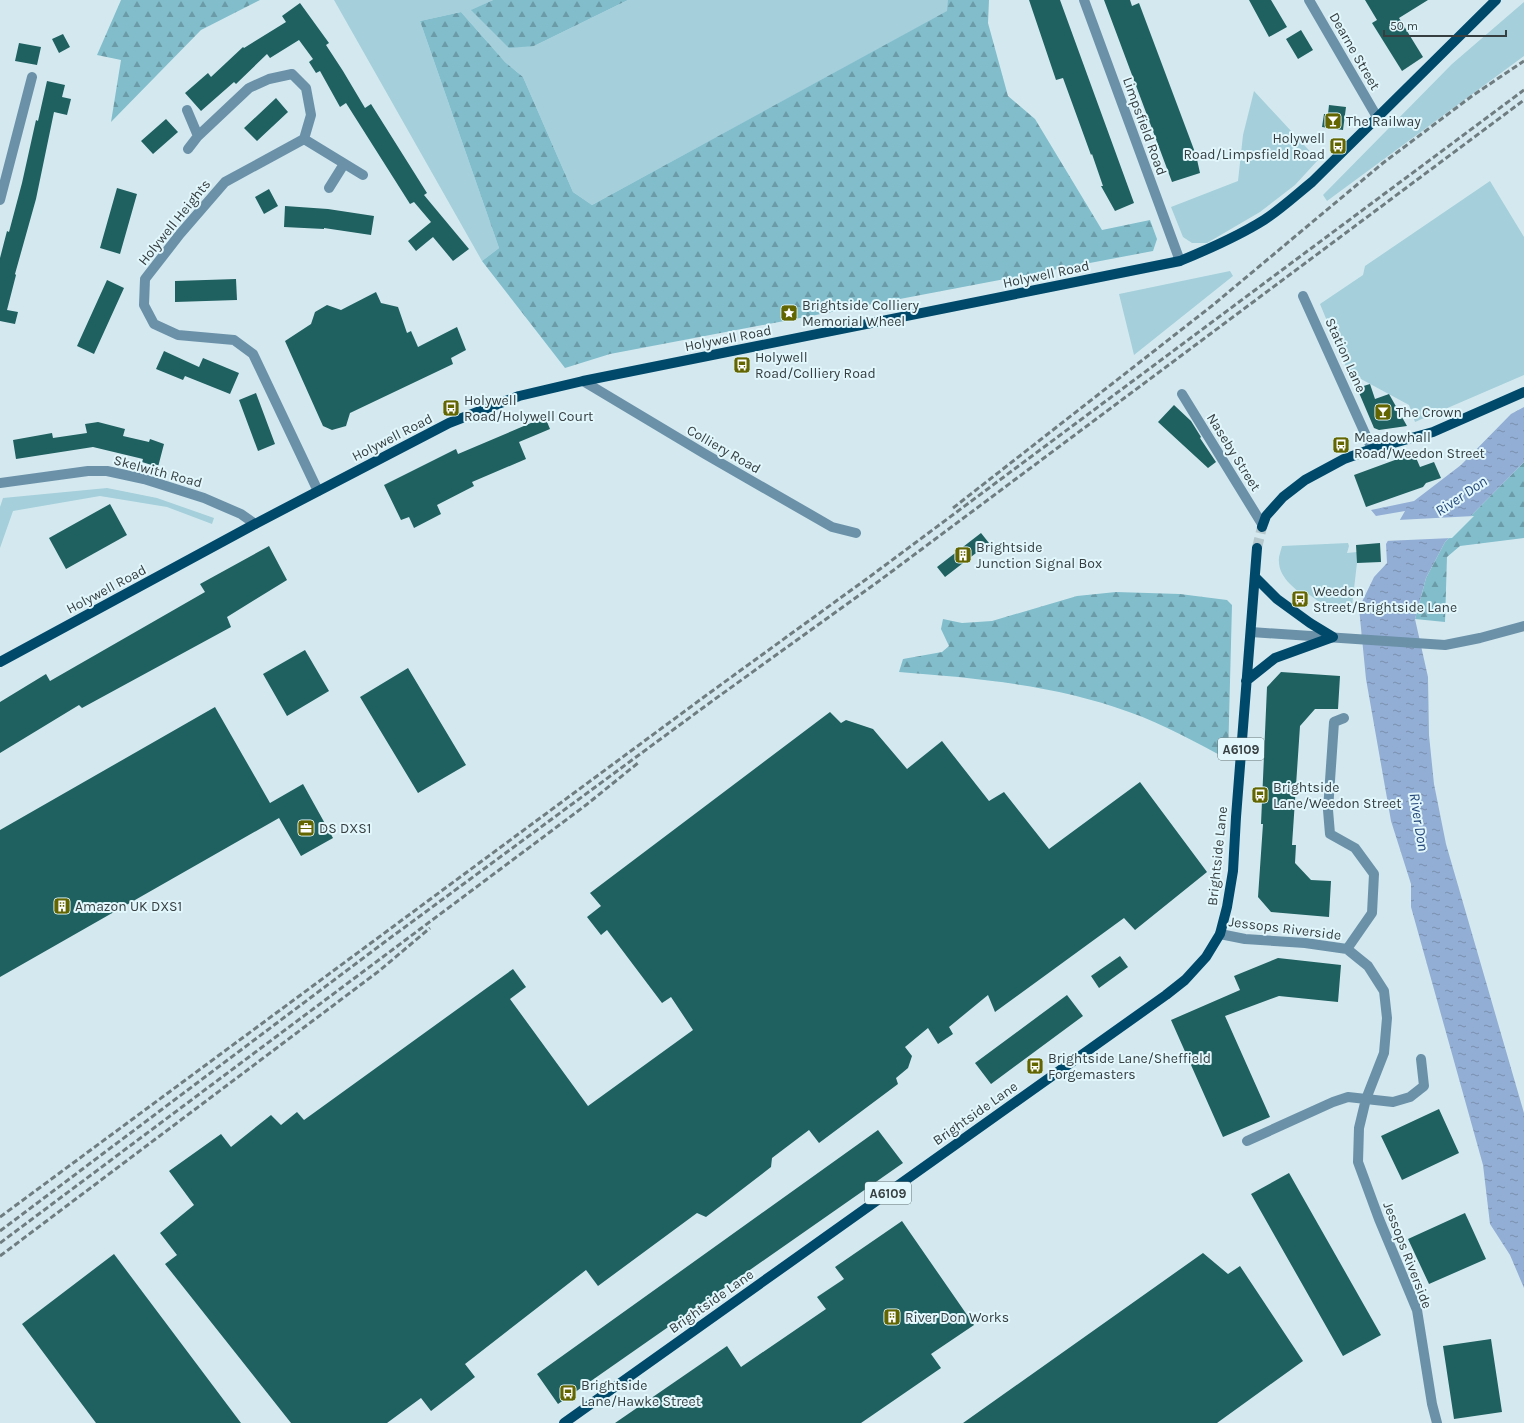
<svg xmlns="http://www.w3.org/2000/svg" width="1524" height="1423" font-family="Karla,sans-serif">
<defs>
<pattern id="forest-firs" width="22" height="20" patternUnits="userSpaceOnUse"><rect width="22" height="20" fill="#82bdcc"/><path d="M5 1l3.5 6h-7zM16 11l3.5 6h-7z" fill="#6b9ba7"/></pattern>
<pattern id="water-ripples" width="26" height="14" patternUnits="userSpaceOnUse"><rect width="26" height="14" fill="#93aed5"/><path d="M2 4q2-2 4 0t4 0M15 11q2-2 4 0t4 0" fill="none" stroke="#798fae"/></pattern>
</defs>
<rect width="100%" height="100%" fill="#d4e9ef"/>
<path fill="#a5cfdb" d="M334,0H493L472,10L534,46L628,0H948V11L592,205L573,192L523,77L505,62L461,12L420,21L499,248L482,261Z
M1524,2V56L1327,201L1323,195L1452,64Z
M1254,91L1318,160L1295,185L1260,212L1207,243H1192L1183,237L1171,207L1238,181L1243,135Z
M1490,181L1524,237V375L1415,422L1409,405L1348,372L1320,304L1363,275L1365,266Z
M1230,271L1233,276L1134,355L1119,294Z
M107,488L157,498L214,518L212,524L167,507L100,496L13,511L0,548V507L3,498Z
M1348,543L1349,546L1347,553L1357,552V563L1352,606L1333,612L1307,593L1305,596C1294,589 1279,576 1279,562C1278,557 1281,551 1282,546Z"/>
<path fill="url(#forest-firs)" d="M121,0H260L201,30L111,122L121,60L97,55Z
M493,0H628L534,46L509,48L471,10Z
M948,0H989L988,23L1008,96L1035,119L1102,230L1150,220L1157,239L1153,251L610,354L565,368L482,261L499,248L420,21L461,12L505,62L523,77L573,192L592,205L947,11Z
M1524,462V538L1460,546L1447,557L1445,622L1415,619L1426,578L1445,542Z
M1116,592L1180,594L1227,600L1232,605L1228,759C1196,743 1164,724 1129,712C1056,685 976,678 899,672L903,659L942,652L949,646L941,629L943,619L962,623L992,621L1077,596Z"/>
<path fill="url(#water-ripples)" d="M1524,407V462L1445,542L1426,578L1415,619L1428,677L1429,735L1434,784L1446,844L1524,1113V1288L1510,1255L1490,1224L1483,1165L1411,907V884L1391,821L1366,679L1359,608L1374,577L1387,563L1386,544L1405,511L1376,516L1371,510L1414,501L1461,465L1511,414Z"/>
<path fill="#d4e9ef" d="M1474,516L1452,538L1385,541L1398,520Z"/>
<path fill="#1f6061" d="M1029,0H1060L1134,203L1115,211L1101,186H1103L1092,154L1091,155L1063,78L1056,80Z
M1104,0H1130L1132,6L1139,3L1196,155L1200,173L1172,182Z
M1249,0H1271L1287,27L1269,37Z
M1365,0H1428L1399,18L1423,57L1402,71L1372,23L1377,20Z
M300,3L329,43L326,45L343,71L365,108L371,104L427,193L424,195L469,249L453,261L433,237L416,251L408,241L431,222L414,202L410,204L346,103L340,107L320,71L316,73L309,62L313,59L299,40L270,58L267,54L236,84L234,82L201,111L185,93L208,73L211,77L243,47L244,48L286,22L282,16Z
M1301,30L1313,50L1298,59L1286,39Z
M63,34L70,47L59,53L52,39Z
M19,43L41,47L37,65L15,61Z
M47,81L65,85L62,97L71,99L67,115L54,112L36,199L15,274L16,275L7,310L18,312L15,324L0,321V258L7,231L9,232L22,183L36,120L38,121Z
M276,98L288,112L257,141L244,128Z
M1329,105L1346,107L1343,130L1322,127L1324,114H1328Z
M166,119L178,132L153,154L141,141Z
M117,188L137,194L120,254L100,248Z
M269,189L278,206L264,214L255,197Z
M285,206L328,209L374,216L371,235L324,228V229L284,227Z
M236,279L237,300L175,302V281Z
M107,280L124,288L94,354L77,346Z
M376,292L381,303L398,307L407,333L411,331L418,347L457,327L466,350L451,358L453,364L350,413L346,426L332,430L323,426L285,341L311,324L315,312L327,305L341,310Z
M164,351L199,367L203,358L239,373L230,394L185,376L183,380L156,369Z
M1370,384L1375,399L1389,394L1407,426L1379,430L1374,428L1357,388Z
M256,393L275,444L258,451L239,400Z
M1174,405L1191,421L1201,437L1200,438L1216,462L1208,468L1158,422Z
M545,417L550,429L519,442L526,459L472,482L474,486L437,505L441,514L414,528L409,517L401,520L384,485L456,449L458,454Z
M98,422L125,429L123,436L149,442L150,439L164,444L158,467L142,462L143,459L93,447L16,459L13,440L52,433L53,438L87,433L85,424Z
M1414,453L1420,467L1434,462L1441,478L1426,483L1423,487L1366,507L1354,475Z
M110,504L127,535L66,569L49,538Z
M981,533L989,543L945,577L937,567Z
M1380,543L1381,562L1357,563L1356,545Z
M269,546L287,580L227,617L231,627L82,708L79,705L0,753V702L46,674L50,681L205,592L200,584Z
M305,650L329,691L287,716L263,674Z
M408,668L466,765L418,793L360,697Z
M1281,672L1340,676L1338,709H1315L1300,726L1292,845H1296L1295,863L1311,880L1331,881L1329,917L1271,912L1258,897L1263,824H1261L1267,687Z
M215,707L270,803L303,784L333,838L301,856L279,818L0,977V830Z
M830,712L841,723L846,720L873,729L907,769L942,741L989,801L1004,792L1049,849L1140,782L1207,872L1135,930L1124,918L995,1012L988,995L949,1027L953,1034L938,1044L928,1028L905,1047L912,1056L908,1068L896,1078L898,1084L819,1143L809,1130L772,1158L771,1167L706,1217L697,1213L598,1286L586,1270L465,1364L475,1377L431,1411L421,1398L387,1423H291L165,1264L177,1255L160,1233L194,1205L169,1171L221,1134L231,1147L271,1115L281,1125L297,1112L304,1120L513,969L526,987L510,999L588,1106L693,1030L671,997L662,1003L607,930L601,935L587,917L601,906L590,893Z
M1120,956L1128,967L1099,988L1091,976Z
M1278,958L1341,965L1338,1002L1279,996L1225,1016L1270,1117L1223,1137L1171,1020L1240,990L1234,976Z
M1067,995L1083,1016L991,1084L975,1063Z
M1439,1109L1459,1153L1402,1180L1381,1136Z
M878,1130L903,1163L558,1404L537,1374Z
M1289,1173L1381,1335L1343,1356L1251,1194Z
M1465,1213L1486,1259L1429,1284L1408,1239Z
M902,1221L974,1325L931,1354L941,1368L861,1423H615L727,1346L741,1367L826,1309L817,1297L844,1279L835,1267Z
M1203,1253L1228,1274L1240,1266L1303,1361L1217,1423H963Z
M114,1254L241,1423H96L22,1324Z
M1491,1339L1502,1412L1454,1419L1443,1346Z"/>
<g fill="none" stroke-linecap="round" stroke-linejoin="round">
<path stroke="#b4c7cc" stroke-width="10" stroke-dasharray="10 5" stroke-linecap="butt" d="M1257,548L1262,527"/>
<path stroke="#6b91a9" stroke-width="10" d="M1084,0L1180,261
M1309,0L1377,117
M187,110L198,136
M304,139L363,175
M188,149L198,136L249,88L269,79L292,74L306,88L311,115L304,139L225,182L180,234L145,279L144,305L154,324L178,335L234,340L253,354L318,491
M329,188L344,164
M0,200L32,77
M1303,296L1372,449
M583,381L705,454L832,527L856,533
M1182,394L1262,524
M0,483L88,471H107L144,479L204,498L241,514L255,524
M1251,632L1445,645L1480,638L1524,626
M1344,718L1334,722L1328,810L1330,834L1355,848L1374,874L1372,913L1347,949
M1220,934L1245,939L1305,943L1347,949L1368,966L1384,991L1387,1018L1384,1053L1366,1099L1359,1128L1358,1162L1379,1219L1417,1310L1432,1404L1437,1423
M1247,1141L1333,1102L1348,1097L1393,1102L1410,1097L1424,1086L1421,1059"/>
<path stroke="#00496b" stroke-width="10" d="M1262,527L1266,516L1283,497L1305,480L1344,459L1372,449L1433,432L1524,392
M1255,577L1277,599L1310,623L1333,637
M0,662L255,524L449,423L519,396L583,381L1180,261C1209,249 1237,237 1264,220C1281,209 1296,195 1312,182L1496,0
M1246,681L1275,658L1333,637
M564,1423L1166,995L1185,980L1206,957L1220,934L1227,907L1233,871L1236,817L1257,548"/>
<path stroke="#707d80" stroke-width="3" stroke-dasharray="6 3" stroke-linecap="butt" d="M953,508L1213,305L1383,163L1472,96L1524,61
M0,1217L708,694L872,575L1524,90
M0,1231L386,941L715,699L879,581L1524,100
M0,1243L546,835L586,805L638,763
M0,1256L379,971L430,928"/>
</g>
<defs>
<g id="bar-square" transform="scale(0.9)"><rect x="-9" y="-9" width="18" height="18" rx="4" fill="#626500" stroke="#e1f7fc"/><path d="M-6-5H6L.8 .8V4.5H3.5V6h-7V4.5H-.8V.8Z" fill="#fff"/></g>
<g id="bus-square" transform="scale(0.9)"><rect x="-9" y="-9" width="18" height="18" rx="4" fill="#626500" stroke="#e1f7fc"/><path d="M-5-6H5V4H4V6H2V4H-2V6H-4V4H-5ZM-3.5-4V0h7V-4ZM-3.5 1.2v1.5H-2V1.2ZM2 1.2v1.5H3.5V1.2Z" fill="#fff"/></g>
<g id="sight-square" transform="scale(0.9)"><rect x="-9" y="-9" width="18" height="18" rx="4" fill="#626500" stroke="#e1f7fc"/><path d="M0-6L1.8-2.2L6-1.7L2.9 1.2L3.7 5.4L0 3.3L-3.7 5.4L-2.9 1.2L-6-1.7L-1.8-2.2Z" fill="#fff"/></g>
<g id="building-square" transform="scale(0.9)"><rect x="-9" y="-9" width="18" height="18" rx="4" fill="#626500" stroke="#e1f7fc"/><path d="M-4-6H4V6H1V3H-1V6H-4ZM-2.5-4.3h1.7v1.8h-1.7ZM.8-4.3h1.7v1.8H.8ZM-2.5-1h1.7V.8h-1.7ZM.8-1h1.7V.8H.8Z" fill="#fff"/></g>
<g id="office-square" transform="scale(0.9)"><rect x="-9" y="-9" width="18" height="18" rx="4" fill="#626500" stroke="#e1f7fc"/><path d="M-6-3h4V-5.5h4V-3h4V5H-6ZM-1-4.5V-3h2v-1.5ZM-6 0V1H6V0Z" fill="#fff"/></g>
</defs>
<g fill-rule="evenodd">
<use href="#bar-square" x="1333" y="121"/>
<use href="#bus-square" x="1338" y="146"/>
<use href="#sight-square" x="789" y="313"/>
<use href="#bus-square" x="742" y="365"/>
<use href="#bus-square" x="451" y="408"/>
<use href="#bar-square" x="1383" y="412"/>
<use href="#bus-square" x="1341" y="445"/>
<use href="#building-square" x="963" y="555"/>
<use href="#bus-square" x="1300" y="599"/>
<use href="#bus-square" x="1260" y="795"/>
<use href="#office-square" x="306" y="828"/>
<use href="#building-square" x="62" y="906"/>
<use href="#bus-square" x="1035" y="1066"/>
<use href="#building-square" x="892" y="1317"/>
<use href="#bus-square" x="568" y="1393"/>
</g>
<g text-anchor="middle" stroke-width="4" stroke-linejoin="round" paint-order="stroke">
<g fill="#e1f7fc" stroke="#697678" stroke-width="1">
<rect x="1218" y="738" width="46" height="22" rx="3"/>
<rect x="865" y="1182" width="46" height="22" rx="3"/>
</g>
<g font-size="13" font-weight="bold" fill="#363e40">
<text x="1241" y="754">A6109</text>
<text x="888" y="1198">A6109</text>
</g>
<g font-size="14" fill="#363e40" stroke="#e1f7fc">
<text transform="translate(1355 51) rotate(60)" y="5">Dearne Street</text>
<text transform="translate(1145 126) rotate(70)" y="5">Limpsfield Road</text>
<text transform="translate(174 222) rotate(-51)" y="5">Holywell Heights</text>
<text transform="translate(1046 274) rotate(-12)" y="5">Holywell Road</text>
<text transform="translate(728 338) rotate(-11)" y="5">Holywell Road</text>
<text transform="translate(1346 355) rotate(66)" y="5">Station Lane</text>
<text transform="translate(392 437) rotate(-27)" y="5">Holywell Road</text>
<text transform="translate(724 449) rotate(30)" y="5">Colliery Road</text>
<text transform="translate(1234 452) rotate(58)" y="5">Naseby Street</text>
<text transform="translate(158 471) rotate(15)" y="5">Skelwith Road</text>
<text transform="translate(106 589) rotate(-28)" y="5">Holywell Road</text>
<text transform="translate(1217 856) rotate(-84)" y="5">Brightside Lane</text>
<text transform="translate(1285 928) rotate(7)" y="5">Jessops Riverside</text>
<text transform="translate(975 1113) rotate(-35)" y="5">Brightside Lane</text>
<text transform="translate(1408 1255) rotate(69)" y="5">Jessops Riverside</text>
<text transform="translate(711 1301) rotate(-35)" y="5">Brightside Lane</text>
</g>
<g font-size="14" fill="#363e40" stroke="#e1f7fc" text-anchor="start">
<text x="1346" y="126">The Railway</text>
<text x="1325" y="143" text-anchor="end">Holywell<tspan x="1325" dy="16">Road/Limpsfield Road</tspan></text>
<text x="802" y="310">Brightside Colliery<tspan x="802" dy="16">Memorial Wheel</tspan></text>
<text x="755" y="362">Holywell<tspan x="755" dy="16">Road/Colliery Road</tspan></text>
<text x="464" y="405">Holywell<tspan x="464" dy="16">Road/Holywell Court</tspan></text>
<text x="1396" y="417">The Crown</text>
<text x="1354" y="442">Meadowhall<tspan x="1354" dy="16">Road/Weedon Street</tspan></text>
<text x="976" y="552">Brightside<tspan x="976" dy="16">Junction Signal Box</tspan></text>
<text x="1313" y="596">Weedon<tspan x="1313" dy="16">Street/Brightside Lane</tspan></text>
<text x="1273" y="792">Brightside<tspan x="1273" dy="16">Lane/Weedon Street</tspan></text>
<text x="319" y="833">DS DXS1</text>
<text x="75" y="911">Amazon UK DXS1</text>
<text x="1048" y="1063">Brightside Lane/Sheffield<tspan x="1048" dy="16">Forgemasters</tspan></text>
<text x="905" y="1322">River Don Works</text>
<text x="581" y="1390">Brightside<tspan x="581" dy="16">Lane/Hawke Street</tspan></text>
</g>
<g font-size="15" font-style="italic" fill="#25477a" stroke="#e1f7fc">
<text transform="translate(1461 496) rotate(-34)" y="5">River Don</text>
<text transform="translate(1419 822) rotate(81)" y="5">River Don</text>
</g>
</g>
<path d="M1384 30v6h122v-6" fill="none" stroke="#363e40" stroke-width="2"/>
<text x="1390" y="30" font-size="12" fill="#363e40" stroke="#e1f7fc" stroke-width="3" paint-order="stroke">50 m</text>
</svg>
